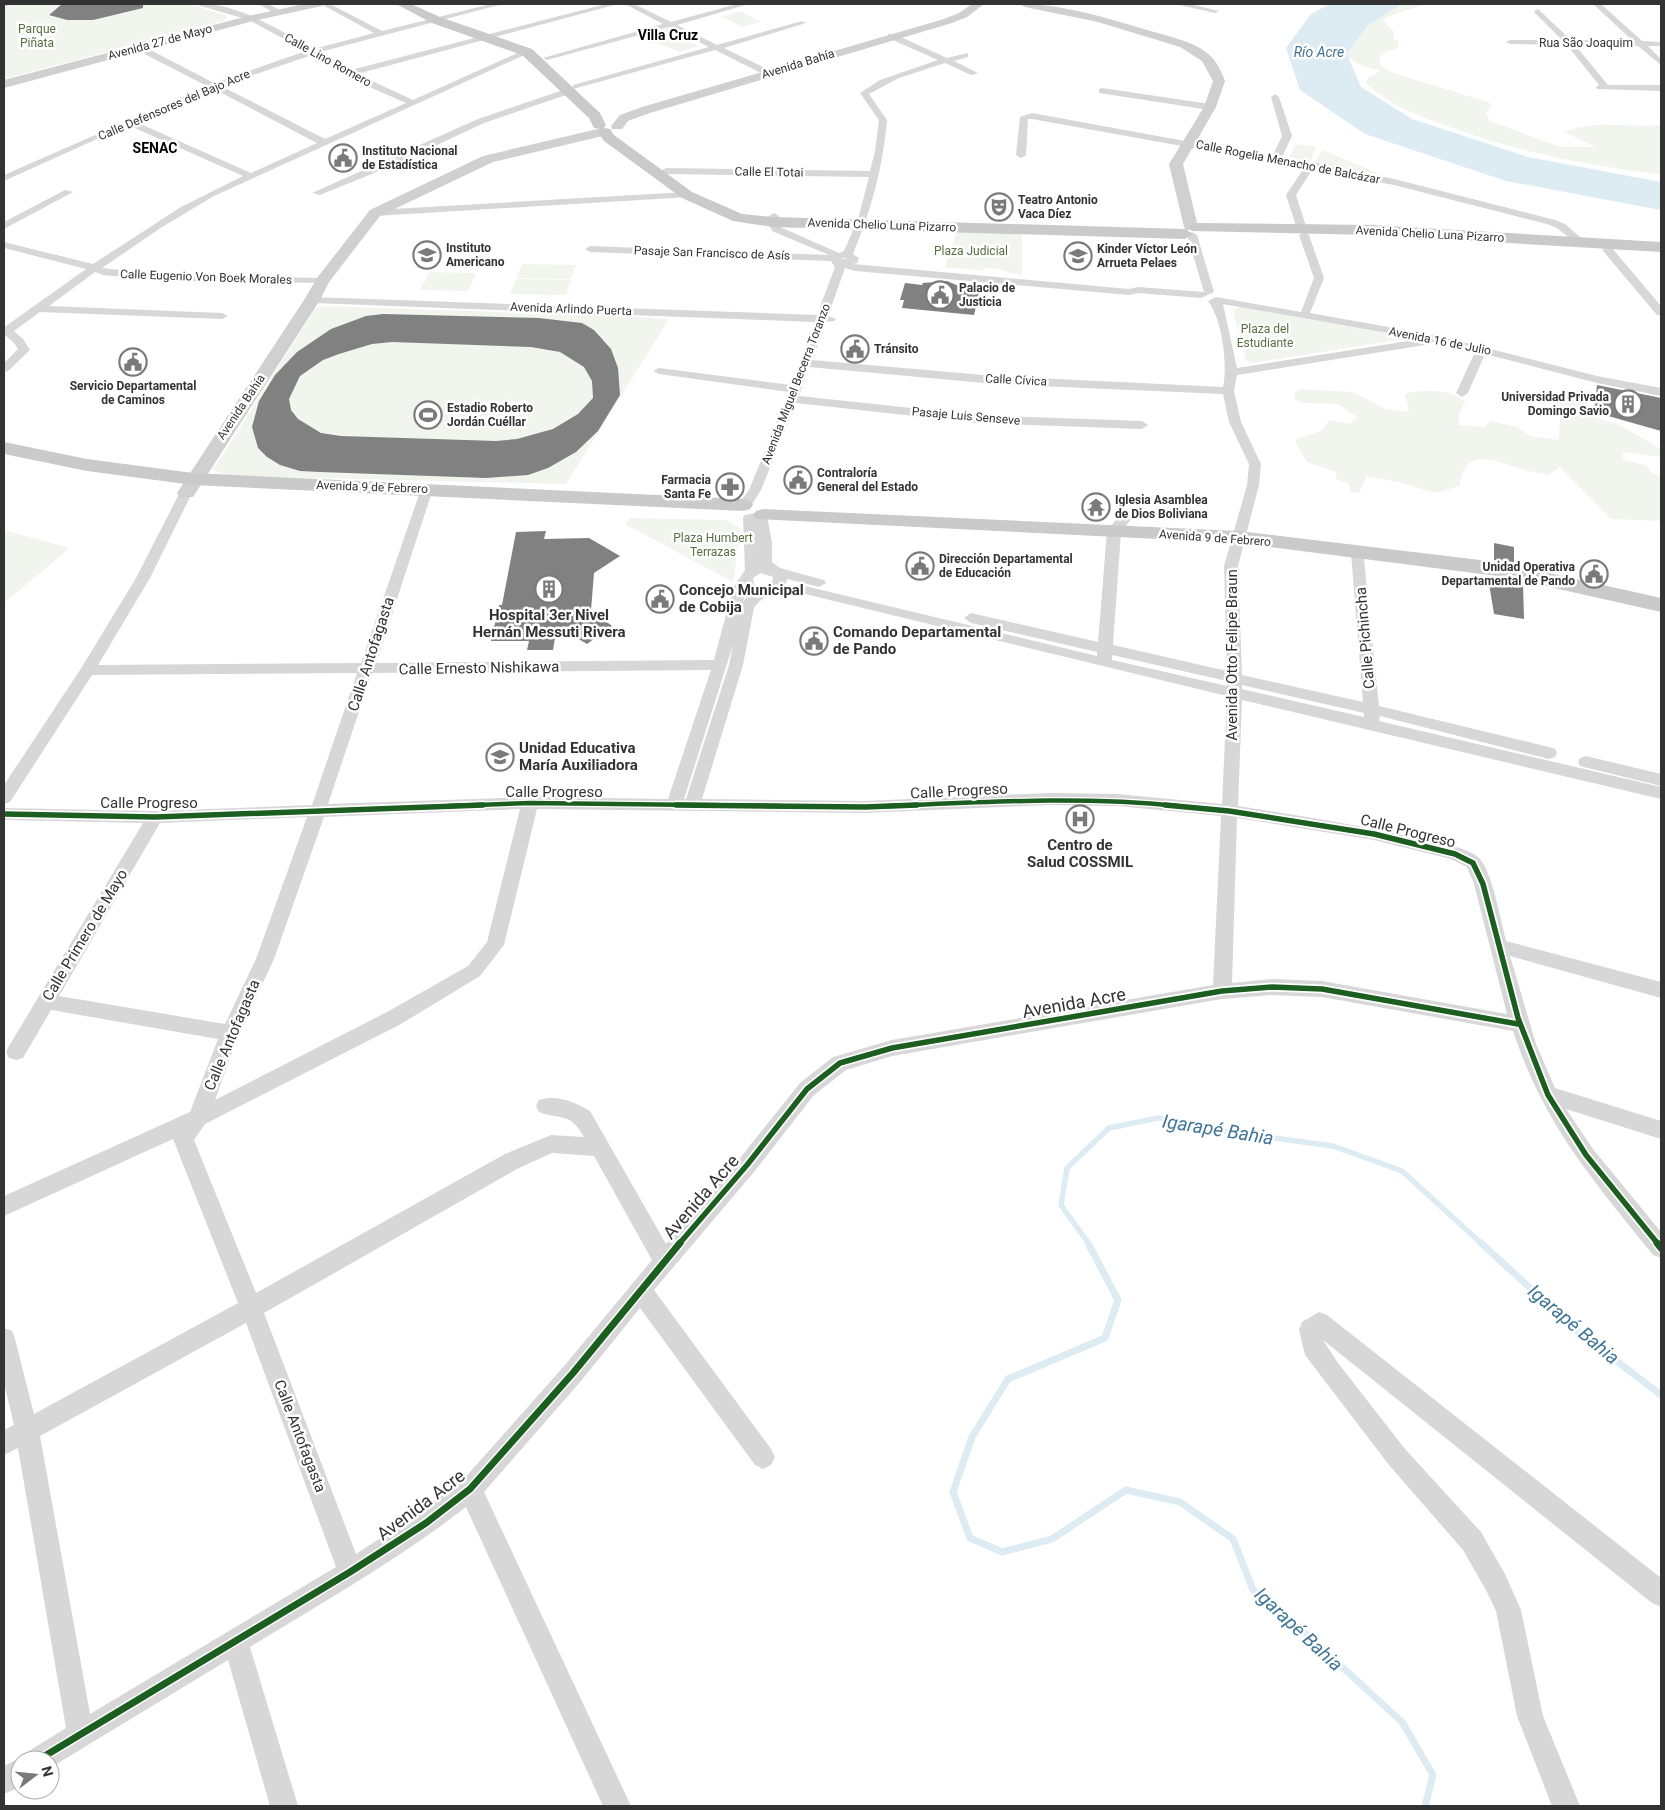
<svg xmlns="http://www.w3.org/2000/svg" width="1665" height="1810" font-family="Roboto,sans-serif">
<rect width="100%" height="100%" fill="#fff"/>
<path fill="#f1f5ed" d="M16,4H190L227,16L224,21L219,22L4,79V7Z
M1402,4H1427L1392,15L1383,20L1394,32L1393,38L1399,42L1398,48L1385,52L1379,58L1381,66L1390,72L1488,102L1492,106L1487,110L1486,114L1490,121L1560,147H1596L1564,132C1594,119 1629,128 1661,125V174C1588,166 1519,152 1450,127C1417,115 1392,107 1366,83L1368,78L1381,71C1370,68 1351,64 1347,54L1367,26Z
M740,11L761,22L742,27L722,16Z
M668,28L683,35L677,37L699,46L680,52L657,43L666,40L653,44L638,36Z
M1296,144L1316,147L1310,162L1289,158Z
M1322,150L1384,176L1314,163Z
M957,231L1022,233V275C1008,274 998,266 983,268L985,271L945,267Z
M522,264L576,265L571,279L517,278Z
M429,272L476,273L468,291L420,290Z
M516,279L571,280L566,295L510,294Z
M323,306L624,316L669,319L566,484L230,476L213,470L315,309Z
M1240,307L1407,337L1409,338L1252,363L1246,360L1233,310Z
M1302,389L1353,392L1385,409L1409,412L1405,394C1424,389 1449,389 1465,401L1459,415V425L1485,427L1490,421L1517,427L1530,436L1559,440L1560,419L1555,400C1564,394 1573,395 1582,389L1591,392L1587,401L1590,414L1599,419L1618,424L1661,449L1660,457L1623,452V460L1646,465L1652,473L1661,476V521L1611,519L1560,467L1548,475C1540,473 1532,472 1525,470C1500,463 1463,443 1460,486L1436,493L1398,482L1367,476L1359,493L1350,492L1349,484L1336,479V472L1307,462L1296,444V439L1321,431L1329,420L1350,424L1357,417L1338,404L1304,403L1294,399L1295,392Z
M630,518L726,520L740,528V534L733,582L625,524Z
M4,530L70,548L4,603Z"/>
<path fill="#ddebf3" d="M1330,4H1402L1367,26L1347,54L1361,87L1412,119L1528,157L1661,182V210L1506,181L1365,134L1300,90L1286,48L1311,14Z"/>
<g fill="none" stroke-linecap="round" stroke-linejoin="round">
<path stroke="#ddebf3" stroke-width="5.5" d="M1089,1244L1061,1205L1067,1168L1109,1128L1158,1118L1228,1132L1333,1146L1402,1171L1482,1244"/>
<path stroke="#ddebf3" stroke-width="7" d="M1088,1243L1118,1300L1105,1338L1008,1379L972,1437L953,1492L970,1538L1002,1552L1052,1539L1126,1490L1180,1502L1233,1539L1253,1590L1292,1621L1402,1722L1433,1775L1425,1806
M1481,1243L1576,1330L1661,1395"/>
</g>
<path fill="#818181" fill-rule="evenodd" d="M62,4H143V8L93,20H67L49,15Z
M947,281L961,287L980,290L974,315L902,308L904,300H900L905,283L922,285L923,283Z
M383,314L539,318L582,323L594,330L611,349L618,368L620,395L598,431L576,452L548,468L528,475L486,478L320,472L300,471L280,465L267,457L258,448L252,427L259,401L275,375L297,352L331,329L366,316ZM392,342L531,347L560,352L584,367L592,381L593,398L578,414L553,429L517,439L496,441L341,436L321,433L298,419L291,410L289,399L300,376L323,360L339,354L372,344Z
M1597,385L1661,398V431L1594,412Z
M546,531L544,539L589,538L620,556L594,573L591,610L612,626L587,644L577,638H555L553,650H527L529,641H491L499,605H502L516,532Z
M1494,543L1514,547V563L1494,560Z
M1488,577L1523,583L1524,619L1494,614Z"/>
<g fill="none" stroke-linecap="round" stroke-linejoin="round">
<path fill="#d7d7d7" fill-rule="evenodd" d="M4,4H13L4,7Z
M194,4C236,1 278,30 314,49L374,33L321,4H330L382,31L491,4H503L320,52L351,70L606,4H618L357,74L413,100L524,50L531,52L214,196L162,227L102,268L167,275L322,278L327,281L326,283L167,281L103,275L95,272L49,306L222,313L228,316L222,319L40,312L14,331L23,339L30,350L8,371L4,372V363L18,349L14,343L4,334V326H6L86,269L4,248V242L93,264L181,207L243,176L128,125L4,181V175L207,86L131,47V43H137L214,83L306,51L249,20ZM312,55L365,85L406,103L325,139L221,86ZM214,89L317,143L251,173L136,122Z
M258,4H268L280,10L273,12Z
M625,4H634L671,22L737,4H749L677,25L717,45L802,21L806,23L724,48L771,71V75H765L715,50L573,89V85L709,47L669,27L547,60L543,58L663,24Z
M1175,4H1190L1219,11L1215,13Z
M1593,4H1601L1642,41L1661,42V46H1648L1661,59V65L1638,46L1575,45L1608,85H1661V91L1597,89L1596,87L1599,85L1567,45L1510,44L1506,42L1510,40H1562L1535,13L1534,11L1538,9L1571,40L1633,41Z
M888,34H894L947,58L968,53V57L954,61L978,73L971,75L945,63L899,78L869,94L887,120C883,167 871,211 853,254L859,258L857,263L853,264L1129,289L1138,287L1204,292L1187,235L1192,232L1197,235L1214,292L1201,298L1138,293L1129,295L855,271L845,268L828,316L836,319L834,321L826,322L812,360L995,376L1223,387C1228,364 1222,319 1208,301L1216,297L1301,312L1314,278L1299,235L1304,232L1309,235L1324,278L1310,313L1439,336L1597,376L1661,388V396L1597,383L1485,354L1468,393L1462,397L1456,393L1475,352L1430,341L1429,344L1425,345L1237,375L1234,391L1241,422L1261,464L1259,485L1238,566L1242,675L1363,702L1351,553L1353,550H1363L1379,706L1549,747L1555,749L1557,753L1555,757L1549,759L1380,716L1379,721L1661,787V799L1242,700L1238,806C1302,816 1366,826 1429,841C1444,845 1467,847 1479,858C1492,871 1501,922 1506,941L1661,982V998L1510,956L1536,1044L1555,1088L1661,1121V1139L1566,1109L1593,1149L1661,1232V1258L1653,1255C1593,1180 1544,1125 1513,1031L1322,997L1272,995L1222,999L892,1056L846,1070L814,1095L754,1172L654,1290L771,1449L775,1457L771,1465L763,1469L755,1465L640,1308L581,1381L484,1492L631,1806H603L466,1507C398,1560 323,1602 250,1647L298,1806H270L228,1660L50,1768V1760H20V1787L4,1794V1766L20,1758L25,1760L29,1751L66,1728L18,1448L4,1455V1430L14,1425L4,1383V1328L12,1331L15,1339L34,1414L238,1303L173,1139L4,1216V1196L190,1112L218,1039L51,1010L23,1058L16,1060L9,1058L6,1052L9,1046L143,823L4,820V808L155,811L312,805L357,673L92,675L10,802L4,804V785L82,667L136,578L181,490L186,489L192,493L150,578L98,665L361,663L421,489L427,485L433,489L376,663L714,660L733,588L745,570L743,518L745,515L760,512L767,516L772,542V562L780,568L824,580L826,583L819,587L787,579L785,586H805L1097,656V652L971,623L964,618L971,613L1098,642L1107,531L1120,515L1125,514L1132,518L1121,532L1113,645L1227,671L1224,566L1247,485L1249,464L1229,422L1223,394L995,384L809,367L799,396L977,415L1142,421L1148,425L1142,429L977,423L796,403L761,490L751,506L746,507L739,503L749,490L789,392L659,374L653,371L659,368L791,385L815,322L312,303L307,300L312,297L817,315L835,267L831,261L590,252L585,249L590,246L829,255L772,231L768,222L769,216L774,213L779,216L780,227L839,253L844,251L858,219L869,177L666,174L661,171L666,168L870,171L875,151L879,120L860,93L880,80L938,60L888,38ZM845,258L848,259H841ZM1223,304L1421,339L1237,368ZM761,573L773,577L772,584L764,587L754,584L753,578ZM746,592L750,593L743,602ZM805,594L1227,696L1222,804L1117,794L1049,793L865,801L702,799L743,665L754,608C765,590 786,595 805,594ZM733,645L729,665L686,799H684ZM1112,655L1227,681V686L1112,660ZM711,670L668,799L530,797L328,804L372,673ZM1242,685L1364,713V717L1242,689ZM1049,805L1117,806L1221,816L1213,985L892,1040L833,1057L800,1083L740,1158L666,1244L590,1111C576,1102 555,1094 539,1100L536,1106L539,1112C563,1121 569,1111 584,1137L551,1135L505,1154L256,1293L194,1140L205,1124L401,1024L480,976L504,945L537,809L865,813ZM520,809L487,942L468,966L387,1012L215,1100L239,1033L274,959L324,817ZM307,817L256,959L225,1024L59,996L160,823ZM1237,818L1374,840L1451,859L1467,867L1474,884L1507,1014L1322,981L1272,979L1232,983ZM552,1153L594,1156L652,1260L565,1365L462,1481L417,1514L356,1554L264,1313L519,1168ZM246,1323L336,1567L90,1714L40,1436Z
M569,88L573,91L572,93L484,123L401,162L320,195L312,193L478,119Z
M1102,88L1210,104L1214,107L1210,110L1099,93V89Z
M1275,94L1279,97L1292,136L1281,159L1311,162L1394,179L1555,220L1565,224L1586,242L1577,244L1557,228L1547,224L1394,185L1312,170L1296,195L1307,229L1302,232L1297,229L1286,195L1304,168L1032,119H1028L1026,155L1021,158L1016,155L1020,117L1032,113L1272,157L1282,136L1271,97Z
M65,190L73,192L4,229V222Z
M687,192L690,193V197L375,216L370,213L375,210Z
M1607,246L1611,247L1661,306V316L1657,315L1603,251V247Z
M1586,756L1661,774V786L1580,766L1578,762L1580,758Z
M1319,1312L1327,1315L1661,1578V1607L1652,1603L1323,1340L1338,1363L1405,1449L1481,1532L1505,1574L1521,1610L1543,1716L1580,1806H1552L1517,1716L1496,1611L1487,1592L1463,1550L1389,1465L1305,1355L1299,1330L1302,1322Z"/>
<path fill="#d0d0d0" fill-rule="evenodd" d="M304,4H323L322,6L253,21L4,88V80L248,16Z
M972,4H984L967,17L952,23L650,113L628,121L622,129H612L611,126L620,115L642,107L944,19L959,13Z
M1020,4C1065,4 1110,19 1154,32C1171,37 1192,41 1207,53C1216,60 1221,70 1225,81L1216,107L1183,164L1198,227L1196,230H1186L1184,227L1169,164L1204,107L1213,81L1202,61L1180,47L1098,22L1025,7Z
M602,128L608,132L607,135L493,162L380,216L329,282L320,300L193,497H179L177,493L304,300L317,278L370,210L483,156Z"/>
<path fill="#cacaca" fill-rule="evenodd" d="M396,4H411L440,17L532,49L600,113L606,125L604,128L610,129L614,135L692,192L742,214L773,217L1185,229L1193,234L1185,239L773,227L733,221L682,198L604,141L598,132L600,129L594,128L589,118L522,55L432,23Z
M1198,223L1371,225L1661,242V252L1371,235L1192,231L1190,228L1192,225Z
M4,442L87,459L193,473L743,499L750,501L753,505L750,509L743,511L193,485L87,471L4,454Z
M763,509L1238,531L1505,563L1661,598V612L1505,577L1238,543L756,519L753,515L756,511Z"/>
<g stroke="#fff" stroke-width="7">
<path id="cycleway-far2" d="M450,806L530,803L781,806
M888,806C987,802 1079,796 1178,806"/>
</g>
<g stroke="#fff" stroke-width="9">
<path id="cycleway-far1" d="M676,805L865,807L917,805
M1165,805L1229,811L1374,834L1455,854L1473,863L1483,884L1518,1018L1548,1095L1586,1155L1658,1244
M4,814L155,817L483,805
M679,1244L747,1165L807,1089L840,1063L892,1048L1222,991L1272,987L1322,989L1518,1024"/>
</g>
<g stroke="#fff" stroke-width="10">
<path id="cycleway" d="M1657,1243L1661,1248
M38,1760L350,1572L426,1523L470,1489L573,1373L680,1243"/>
</g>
<use href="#cycleway-far2" stroke="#1b5e20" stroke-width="4.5"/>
<use href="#cycleway-far1" stroke="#1b5e20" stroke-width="5.5"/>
<use href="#cycleway" stroke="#1b5e20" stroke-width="7"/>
</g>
<defs>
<g id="civic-ring" transform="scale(1.4375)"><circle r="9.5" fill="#fff" stroke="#7a7a7a" stroke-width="1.5"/><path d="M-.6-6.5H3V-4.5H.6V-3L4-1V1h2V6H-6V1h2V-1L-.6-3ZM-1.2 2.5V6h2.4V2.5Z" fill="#7a7a7a"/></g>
<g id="theatre-ring" transform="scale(1.4375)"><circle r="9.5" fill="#fff" stroke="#7a7a7a" stroke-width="1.5"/><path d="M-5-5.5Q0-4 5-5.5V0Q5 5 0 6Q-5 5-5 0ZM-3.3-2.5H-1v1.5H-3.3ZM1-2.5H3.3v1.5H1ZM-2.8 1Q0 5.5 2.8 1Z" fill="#7a7a7a"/></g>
<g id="school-ring" transform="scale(1.4375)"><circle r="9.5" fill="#fff" stroke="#7a7a7a" stroke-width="1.5"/><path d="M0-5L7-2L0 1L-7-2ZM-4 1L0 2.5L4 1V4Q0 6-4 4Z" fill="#7a7a7a"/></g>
<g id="building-ring" transform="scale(1.4375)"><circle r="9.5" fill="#fff" stroke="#7a7a7a" stroke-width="1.5"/><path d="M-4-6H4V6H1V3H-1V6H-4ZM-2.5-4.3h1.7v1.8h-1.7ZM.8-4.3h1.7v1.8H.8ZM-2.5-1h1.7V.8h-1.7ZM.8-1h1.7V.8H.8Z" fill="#7a7a7a"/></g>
<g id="stadium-ring" transform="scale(1.4375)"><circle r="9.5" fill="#fff" stroke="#7a7a7a" stroke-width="1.5"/><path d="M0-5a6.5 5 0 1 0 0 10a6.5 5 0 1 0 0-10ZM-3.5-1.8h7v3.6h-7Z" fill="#7a7a7a"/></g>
<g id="pharmacy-ring" transform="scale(1.4375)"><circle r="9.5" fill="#fff" stroke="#7a7a7a" stroke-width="1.5"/><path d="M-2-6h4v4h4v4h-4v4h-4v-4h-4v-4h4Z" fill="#7a7a7a"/></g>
<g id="temple-ring" transform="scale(1.4375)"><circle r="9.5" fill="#fff" stroke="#7a7a7a" stroke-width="1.5"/><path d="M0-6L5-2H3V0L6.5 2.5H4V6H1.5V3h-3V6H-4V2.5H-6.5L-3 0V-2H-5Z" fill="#7a7a7a"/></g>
<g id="hospital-ring" transform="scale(1.4375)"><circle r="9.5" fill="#fff" stroke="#7a7a7a" stroke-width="1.5"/><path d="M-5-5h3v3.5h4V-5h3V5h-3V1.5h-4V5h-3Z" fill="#7a7a7a"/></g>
</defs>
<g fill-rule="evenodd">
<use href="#civic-ring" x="343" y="158"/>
<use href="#theatre-ring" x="999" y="207"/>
<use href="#school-ring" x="427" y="255"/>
<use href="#school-ring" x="1078" y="256"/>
<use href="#civic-ring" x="940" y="295"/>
<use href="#civic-ring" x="855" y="349"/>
<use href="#civic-ring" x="133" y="362"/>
<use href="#building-ring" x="1628" y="404"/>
<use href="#stadium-ring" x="428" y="415"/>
<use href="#civic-ring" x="798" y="480"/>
<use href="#pharmacy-ring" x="730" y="487"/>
<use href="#temple-ring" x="1096" y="507"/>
<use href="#civic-ring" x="920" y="566"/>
<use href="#civic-ring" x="1594" y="574"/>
<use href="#building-ring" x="549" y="589"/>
<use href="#civic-ring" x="660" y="599"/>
<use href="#civic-ring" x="814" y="641"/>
<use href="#school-ring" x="500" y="757"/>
<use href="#hospital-ring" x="1080" y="819"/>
</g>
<g text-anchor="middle" stroke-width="5" stroke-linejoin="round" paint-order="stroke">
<g font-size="12" fill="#56703f" stroke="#fff">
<text x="37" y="33">Parque<tspan x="37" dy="14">Piñata</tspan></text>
<text x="971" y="255">Plaza Judicial</text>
<text x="1265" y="333">Plaza del<tspan x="1265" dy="14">Estudiante</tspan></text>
<text x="713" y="542">Plaza Humbert<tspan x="713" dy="14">Terrazas</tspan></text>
</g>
<g font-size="12" fill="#333" stroke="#fff">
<text transform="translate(160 42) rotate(-15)" y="4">Avenida 27 de Mayo</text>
<text x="1586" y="47">Rua São Joaquim</text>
<text transform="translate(328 60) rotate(29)" y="4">Calle Lino Romero</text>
<text transform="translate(798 64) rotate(-17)" y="4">Avenida Bahía</text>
<text transform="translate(174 105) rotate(-23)" y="4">Calle Defensores del Bajo Acre</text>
<text transform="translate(1288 162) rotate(11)" y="4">Calle Rogelia Menacho de Balcázar</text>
<text transform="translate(769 172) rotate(1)" y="4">Calle El Totai</text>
<text transform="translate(882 225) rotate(2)" y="4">Avenida Chelio Luna Pizarro</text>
<text transform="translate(1430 234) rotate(3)" y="4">Avenida Chelio Luna Pizarro</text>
<text transform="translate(712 253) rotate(2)" y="4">Pasaje San Francisco de Asís</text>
<text transform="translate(206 277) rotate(2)" y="4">Calle Eugenio Von Boek Morales</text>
<text transform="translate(571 309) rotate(2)" y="4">Avenida Arlindo Puerta</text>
<text transform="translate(1440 341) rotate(11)" y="4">Avenida 16 de Julio</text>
<text transform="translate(1016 380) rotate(3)" y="4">Calle Cívica</text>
<text transform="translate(796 384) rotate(-69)" y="4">Avenida Miguel Becerra Toranzo</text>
<text transform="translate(241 407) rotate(-56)" y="4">Avenida Bahía</text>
<text transform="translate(966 416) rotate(5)" y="4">Pasaje Luis Senseve</text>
<text transform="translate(372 487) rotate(2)" y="4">Avenida 9 de Febrero</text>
<text transform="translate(1215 538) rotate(4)" y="4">Avenida 9 de Febrero</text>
</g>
<g font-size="12" font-weight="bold" fill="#333" stroke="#fff" text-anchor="start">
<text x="362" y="155">Instituto Nacional<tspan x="362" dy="14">de Estadística</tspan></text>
<text x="1018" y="204">Teatro Antonio<tspan x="1018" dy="14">Vaca Díez</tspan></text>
<text x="446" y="252">Instituto<tspan x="446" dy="14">Americano</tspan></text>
<text x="1097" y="253">Kinder Víctor León<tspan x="1097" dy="14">Arrueta Pelaes</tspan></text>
<text x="959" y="292">Palacio de<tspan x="959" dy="14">Justicia</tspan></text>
<text x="874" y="353">Tránsito</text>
<text x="133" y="390" text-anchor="middle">Servicio Departamental<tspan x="133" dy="14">de Caminos</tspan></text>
<text x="1609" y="401" text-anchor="end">Universidad Privada<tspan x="1609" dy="14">Domingo Savio</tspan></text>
<text x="447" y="412">Estadio Roberto<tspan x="447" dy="14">Jordán Cuéllar</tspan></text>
<text x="817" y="477">Contraloría<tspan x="817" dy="14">General del Estado</tspan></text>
<text x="711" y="484" text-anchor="end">Farmacia<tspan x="711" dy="14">Santa Fe</tspan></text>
<text x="1115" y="504">Iglesia Asamblea<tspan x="1115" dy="14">de Dios Boliviana</tspan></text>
<text x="939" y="563">Dirección Departamental<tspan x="939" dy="14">de Educación</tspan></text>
<text x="1575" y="571" text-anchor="end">Unidad Operativa<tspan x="1575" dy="14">Departamental de Pando</tspan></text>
</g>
<g font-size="14" font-weight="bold" fill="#000" stroke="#fff">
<text x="668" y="40">Villa Cruz</text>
<text x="155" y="153">SENAC</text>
</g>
<g font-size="14" font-style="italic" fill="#3f7597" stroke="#fff">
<text x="1319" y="57">Río Acre</text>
</g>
<g font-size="15" font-weight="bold" fill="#333" stroke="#fff" text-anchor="start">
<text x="679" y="595">Concejo Municipal<tspan x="679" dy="17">de Cobija</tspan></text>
<text x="549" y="620" text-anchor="middle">Hospital 3er Nivel<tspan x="549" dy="17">Hernán Messuti Rivera</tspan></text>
<text x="833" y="637">Comando Departamental<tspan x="833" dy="17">de Pando</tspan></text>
<text x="519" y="753">Unidad Educativa<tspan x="519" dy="17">María Auxiliadora</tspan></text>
<text x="1080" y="850" text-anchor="middle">Centro de<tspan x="1080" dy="17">Salud COSSMIL</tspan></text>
</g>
<g font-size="15" fill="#333" stroke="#fff">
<text transform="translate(1365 638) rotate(-95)" y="5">Calle Pichincha</text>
<text transform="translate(371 654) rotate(-72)" y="5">Calle Antofagasta</text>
<text transform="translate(1232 655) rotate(-90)" y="5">Avenida Otto Felipe Braun</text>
<text transform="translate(479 668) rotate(-1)" y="5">Calle Ernesto Nishikawa</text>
<text transform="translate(959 791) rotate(-3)" y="5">Calle Progreso</text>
<text x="554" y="797">Calle Progreso</text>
<text x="149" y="808">Calle Progreso</text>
<text transform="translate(1408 831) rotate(14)" y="5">Calle Progreso</text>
<text transform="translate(85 935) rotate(-59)" y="5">Calle Primero de Mayo</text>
<text transform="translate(232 1035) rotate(-67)" y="5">Calle Antofagasta</text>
<text transform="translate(300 1436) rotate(69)" y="5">Calle Antofagasta</text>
</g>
<g font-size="18" fill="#333" stroke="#fff">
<text transform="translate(1074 1003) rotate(-10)" y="6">Avenida Acre</text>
<text transform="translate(701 1197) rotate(-49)" y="6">Avenida Acre</text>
<text transform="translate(421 1505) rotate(-37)" y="6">Avenida Acre</text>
</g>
<g font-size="19" font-style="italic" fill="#3f7597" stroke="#fff">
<text transform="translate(1218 1129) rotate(9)" y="7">Igarapé Bahia</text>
<text transform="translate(1574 1324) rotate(40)" y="7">Igarapé Bahia</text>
<text transform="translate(1299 1629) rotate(43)" y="7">Igarapé Bahia</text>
</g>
</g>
<rect width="1665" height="1810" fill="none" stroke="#333333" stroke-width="10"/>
<g transform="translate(35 1775) rotate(74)"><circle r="24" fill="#ffffff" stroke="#adadad"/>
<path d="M0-4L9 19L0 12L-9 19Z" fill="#7a7a7a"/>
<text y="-8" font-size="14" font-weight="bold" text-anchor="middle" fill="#333333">N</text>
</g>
</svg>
